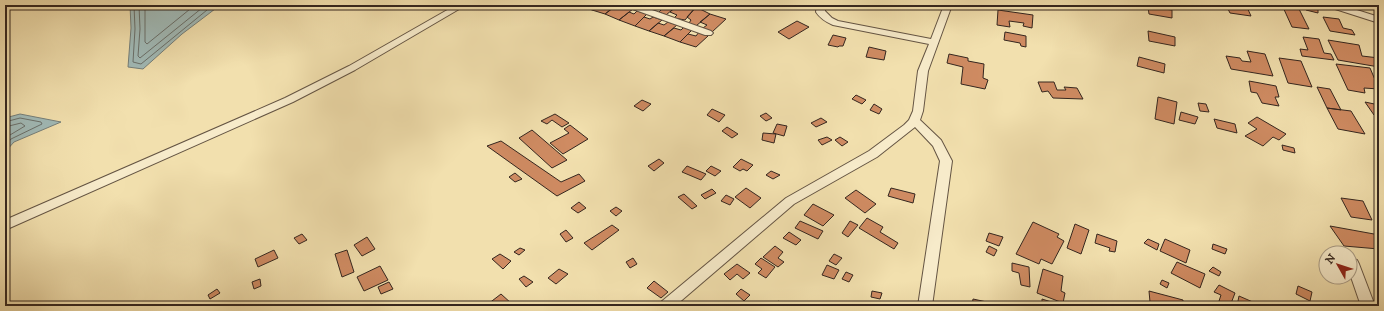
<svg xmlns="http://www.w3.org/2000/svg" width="1384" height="311" font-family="'IM FELL DW Pica',serif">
<rect width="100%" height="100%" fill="#f2e0ae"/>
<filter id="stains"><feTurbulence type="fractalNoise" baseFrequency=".005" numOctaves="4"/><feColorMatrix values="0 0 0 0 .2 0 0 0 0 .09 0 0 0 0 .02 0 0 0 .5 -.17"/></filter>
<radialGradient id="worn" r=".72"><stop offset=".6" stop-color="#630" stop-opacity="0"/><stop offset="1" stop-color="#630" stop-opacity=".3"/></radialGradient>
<path fill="#a1bab7" stroke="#757f7a" d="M130,5H210L215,9L182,34L143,69L128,67L131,28Z
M20,114L61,122L14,142L5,152V118Z"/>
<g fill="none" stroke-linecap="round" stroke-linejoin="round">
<path stroke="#6a706b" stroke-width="1" d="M134,5L135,29L133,62L141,64L207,10L208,5
M139,5L140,29L138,56L140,58L202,8L203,5
M145,5V42L147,44L195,5
M5,122L20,118L41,122L42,124L11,139L5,146
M5,127L21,123L25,126L5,138"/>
</g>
<path fill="#cf8b62" stroke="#34261f" d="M579,5H598L592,10Z
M598,5H617L605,14L592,10Z
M646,5H658L652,10L644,7Z
M658,5H678L666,15L659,12L661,10L655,7Z
M678,5H688L696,7L685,20L674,18L677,15L670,12Z
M1220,5H1246L1251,16L1230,13L1227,7Z
M1282,5H1297L1309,29L1292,27Z
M1306,5L1318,6V13L1306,10Z
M615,6L621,8L623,6L633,9L619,20L605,14Z
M696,7L710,14L696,26L689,23L691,20L687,17Z
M1148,7L1172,10V18L1149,14Z
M998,10L1033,15L1032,28L1023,26L1024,23L1009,21L1010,27L997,25Z
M637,11L647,14L635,26L619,20L629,12L634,14Z
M710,14L726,19L712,32L703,28L707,25L700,22Z
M644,17L650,19L653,17L662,20L649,31L635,26Z
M1323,17L1339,19L1343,28L1352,30L1355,35L1330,31Z
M797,21L809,27L789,39L778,32Z
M668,22L677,25L664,36L649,31L658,23L664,25Z
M684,27L692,30L680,42L664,36L674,28L681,30Z
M1148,31L1175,37V46L1149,41Z
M699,32L708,36L696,47L680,42L688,34L696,36Z
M1005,32L1026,36V47L1021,46L1020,43L1004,40Z
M833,35L846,38L843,46H839L838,47L828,45Z
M1303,37L1319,39L1324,53L1331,54L1334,60L1302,56L1300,49L1308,50Z
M1328,40L1359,45L1362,56L1379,58V67L1338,60Z
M869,47L886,51L884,60L866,57Z
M1247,51L1265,54L1273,76L1231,69L1226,56L1240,58L1242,61L1251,62Z
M949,54L968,58V61L984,64L983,78L988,80L985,89L961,84L963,67L947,63Z
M1139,57L1165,64L1164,73L1137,66Z
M1279,58L1301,61L1312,87L1288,83Z
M1336,64L1370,68L1379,89L1364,88L1365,93L1348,90Z
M1249,81L1276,86L1279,97H1275L1279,106L1262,103L1257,93L1251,92Z
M1038,82H1054L1057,90H1066L1064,87L1077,88L1083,99L1053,98L1048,91L1042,92Z
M1317,87L1330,89L1341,110L1327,108Z
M856,95L866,100L862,104L852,99Z
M1158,97L1177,102L1174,124L1155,119Z
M642,100L651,104L643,111L634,106Z
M1365,102L1379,105V116L1374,115Z
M1198,103L1206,104L1209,112L1200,111Z
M874,104L882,109L879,114L870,110Z
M1327,108L1351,111L1365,134L1338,129Z
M712,109L725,115L719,122L707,115Z
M1181,112L1198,117L1195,124L1179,120Z
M766,113L772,118L766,121L760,116Z
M555,114L569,123L562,127L552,120L547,124L541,121Z
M1257,117L1286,134L1279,140L1273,137L1263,146L1245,136L1257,129L1248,123Z
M821,118L827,122L816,127L811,123Z
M1214,119L1235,124L1237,133L1217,128Z
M777,124L787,126L784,136L773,133Z
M570,125L588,139L563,154L550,143L569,133L564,129Z
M727,127L738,134L732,138L722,131Z
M532,130L567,160L552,168L519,138Z
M763,133L776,134L774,143L762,140Z
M827,137L832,140L822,145L818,140Z
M840,137L848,142L842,146L835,140Z
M501,141L561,182L579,174L585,181L557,196L487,146Z
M1282,145L1294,148L1295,153L1283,150Z
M659,159L664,163L654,171L648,166Z
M741,159L753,165L747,171L743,169L740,171L733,167Z
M687,166L706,174L701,180L682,172Z
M711,166L721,171L715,176L706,171Z
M771,171L780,175L773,179L766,175Z
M515,173L522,179L515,182L509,177Z
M746,188L761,198L750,208L735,197Z
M891,188L915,194L913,203L888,196Z
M712,189L716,193L705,199L701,195Z
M856,190L876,204L865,213L845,198Z
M684,194L697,206L692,209L678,197Z
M726,195L734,199L730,205L721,201Z
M1341,198L1363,201L1372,220L1351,217Z
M579,202L586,208L578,213L571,208Z
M813,204L834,215L823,226L804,215Z
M616,207L622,211L616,216L610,211Z
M867,218L883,227L880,232L898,243L894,249L859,228Z
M800,221L823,231L818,239L795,228Z
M850,221L858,225L848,237L842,233Z
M1033,222L1059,234L1057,237L1064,241L1052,264L1041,259L1039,264L1016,254Z
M1075,224L1089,230L1081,254L1067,248Z
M612,225L619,230L592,250L584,243Z
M1330,226L1374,234L1379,238V249L1344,246Z
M566,230L573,238L566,242L560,234Z
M789,232L801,240L796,245L783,238Z
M989,233L1003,237L999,246L986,241Z
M302,234L307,240L299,244L294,238Z
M1097,234L1117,241L1115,252L1109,251L1110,248L1095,243Z
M367,237L375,249L362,256L354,245Z
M1148,239L1159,244L1157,250L1144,243Z
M1165,239L1190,250L1186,263L1160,251Z
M1213,244L1227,249L1225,254L1212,249Z
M775,246L783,252L778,258L784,262L778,267L763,257Z
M989,246L997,250L994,256L986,252Z
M520,248L525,250L519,255L514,252Z
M274,250L278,258L258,267L255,259Z
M347,250L354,272L342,277L335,254Z
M500,254L511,261L503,269L492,259Z
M834,254L842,258L836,265L829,261Z
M633,258L637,264L630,268L626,262Z
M761,258L775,267L766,278L758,273L762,269L755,264Z
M1177,262L1205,274L1200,288L1171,273Z
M1012,263L1029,267L1030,287L1021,285L1019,273L1012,271Z
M737,264L750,273L743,279L737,274L730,280L724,274Z
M827,265L839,270L834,279L822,275Z
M380,266L388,280L364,291L357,277Z
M1213,267L1221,272L1219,276L1209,271Z
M559,269L568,274L556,284L548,278Z
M1043,269L1063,276L1061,291L1065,293L1063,303L1037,293Z
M846,272L853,275L849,282L842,279Z
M524,276L533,282L526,287L519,279Z
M260,279L261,286L254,289L252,282Z
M1162,280L1169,283L1167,288L1160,284Z
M654,281L668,292L661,298L647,288Z
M389,282L393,289L381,294L378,287Z
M1219,285L1235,293L1230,306L1219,301L1221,295L1214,292Z
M1298,286L1312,292L1310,301L1296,294Z
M217,289L220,293L210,299L208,295Z
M741,289L750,295L744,301L736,294Z
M872,291L882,293L880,299L871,297Z
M1149,291L1183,300V306H1165L1150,302Z
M501,294L512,304L510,306H490L488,304Z
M1239,296L1262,306H1237Z
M973,299L996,304L995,306H965L966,304L972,306Z
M1042,299L1064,306H1042Z
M778,301L789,306H775Z"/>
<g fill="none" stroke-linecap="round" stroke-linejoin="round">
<g stroke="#645443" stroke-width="2">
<path id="street" d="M456,5H466L355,70L293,102L5,230V220L285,98L349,66Z
M626,5H638L711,31L713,33L711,35H705L627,7Z
M817,5H825V11L832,18L838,21L931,39L944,5H952L928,71L923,111L920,120L941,140L952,161L932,306H918L940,161L933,146L915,127L877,157L794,204L675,306H659L661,302L786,198L869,151L904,125L909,120L913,111L918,71L929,44L833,25C826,22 820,18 816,12Z
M1328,5H1341L1379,17V23L1329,7Z
M1353,259L1357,260L1359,264L1375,306H1361L1350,274V260Z"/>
</g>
<use href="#street" fill="#f7ebca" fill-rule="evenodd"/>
</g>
<rect width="1384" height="311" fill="none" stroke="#f2e0ae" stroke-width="20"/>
<rect x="6" y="6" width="1372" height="299" fill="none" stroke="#34261f" stroke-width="2"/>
<rect x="10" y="10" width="1364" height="291" fill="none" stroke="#34261f"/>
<g transform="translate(1338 265) rotate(309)"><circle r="19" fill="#f7ebca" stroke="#a99c86"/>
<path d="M0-3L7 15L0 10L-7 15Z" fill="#8f2418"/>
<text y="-6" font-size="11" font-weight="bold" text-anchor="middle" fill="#34261f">N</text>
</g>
<rect width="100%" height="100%" filter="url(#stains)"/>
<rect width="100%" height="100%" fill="url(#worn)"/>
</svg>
